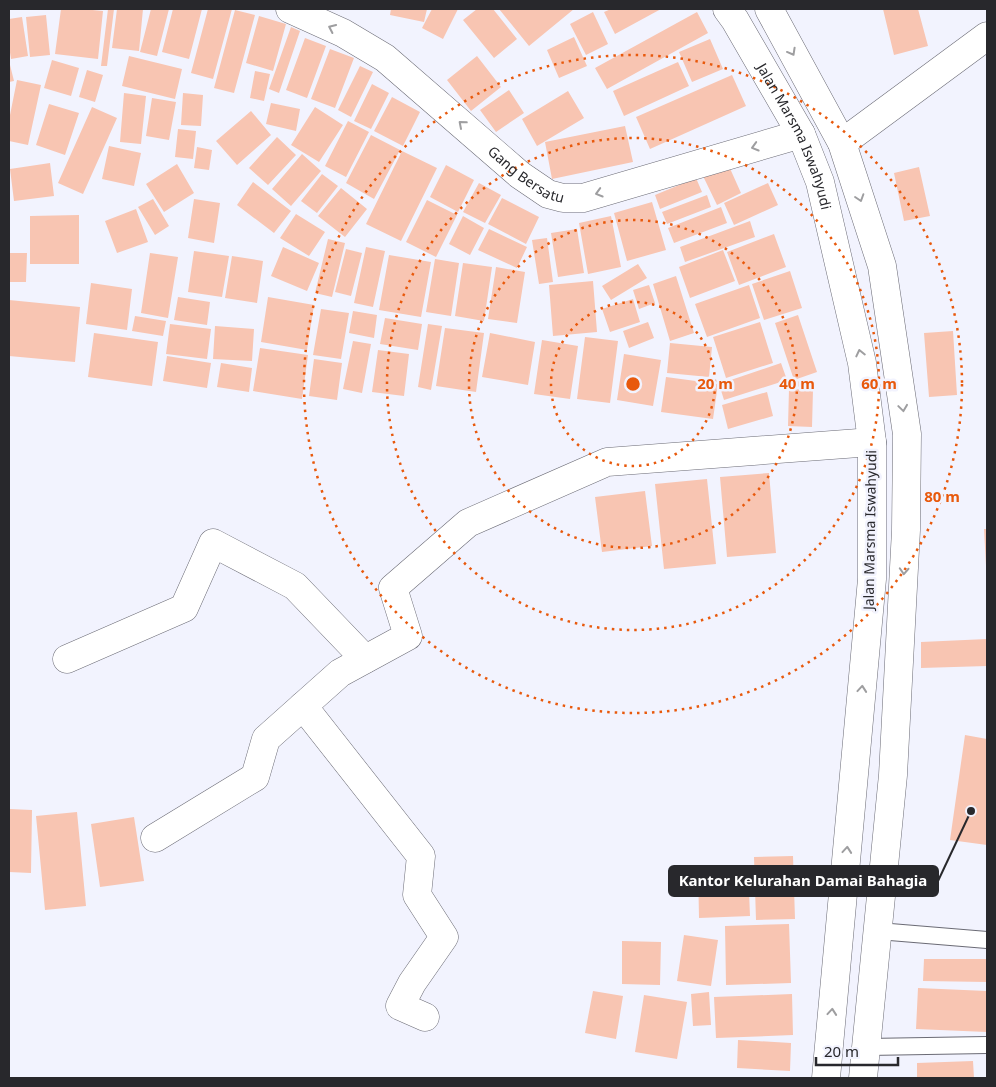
<svg xmlns="http://www.w3.org/2000/svg" width="996" height="1087" font-family="'Noto Sans',sans-serif">
<rect width="100%" height="100%" fill="#f2f3fe"/>
<path fill="#f8c5b2" d="M61,9H82L103,11L98,59L55,54Z
M108,9H114L107,66H101Z
M117,9H143L139,51L112,48Z
M151,9H169L157,56L140,52Z
M173,9H202L189,59L162,52Z
M208,9H232L213,79L191,73Z
M391,9H427L424,22L390,15Z
M432,9H458L443,39L422,28Z
M477,9H493L517,39L494,58L463,20Z
M499,9H574L529,46Z
M611,9H661L615,34L604,12Z
M883,9H918L928,46L894,55Z
M235,10L255,15L234,93L214,88Z
M593,12L608,44L586,55L570,24Z
M697,12L708,33L607,89L595,68Z
M46,15L50,55L30,57L26,17Z
M259,16L286,24L273,71L246,63Z
M22,17L28,56L11,59L9,46V19Z
M291,27L300,31L279,93L269,89Z
M574,37L587,66L559,78L547,50Z
M305,38L326,46L307,98L286,90Z
M710,39L723,69L692,82L679,52Z
M330,49L354,58L335,108L311,99Z
M129,56L182,69L175,99L122,86Z
M477,56L501,87L471,111L447,80Z
M52,60L79,68L71,96L44,88Z
M9,61L14,81L9,82Z
M678,62L689,86L624,116L613,91Z
M360,66L373,72L351,117L338,110Z
M87,70L103,75L95,102L79,97Z
M255,71L270,74L264,101L250,98Z
M732,75L746,106L650,149L636,117Z
M17,80L41,85L28,145L9,141V120Z
M372,84L389,93L371,129L354,121Z
M509,90L524,113L496,132L480,110Z
M568,91L584,118L537,146L522,119Z
M124,93L146,96L141,144L120,142Z
M183,93L203,95L201,126L181,125Z
M392,97L420,112L403,146L374,131Z
M152,98L176,102L169,140L146,136Z
M271,103L300,109L296,131L266,124Z
M49,104L79,113L65,155L36,145Z
M92,107L117,118L83,194L58,183Z
M315,107L343,125L319,162L291,145Z
M251,111L271,135L237,165L216,141Z
M348,121L369,132L346,177L325,166Z
M625,126L633,162L552,179L545,142Z
M178,129L196,131L193,159L175,157Z
M371,135L400,150L374,199L346,183Z
M277,137L296,155L268,185L249,168Z
M109,146L141,153L134,186L102,179Z
M197,147L212,150L209,170L194,168Z
M402,151L437,168L401,241L366,224Z
M302,154L321,171L291,206L272,189Z
M50,163L54,196L14,201L10,169Z
M177,164L194,193L164,212L146,184Z
M728,164L741,193L717,205L703,176Z
M446,165L474,180L458,212L430,197Z
M919,167L930,216L904,221L894,173Z
M322,174L338,186L317,213L301,201Z
M696,178L702,192L660,209L655,195Z
M253,182L291,211L274,233L237,205Z
M479,183L501,195L485,223L463,212Z
M768,183L778,205L734,225L724,203Z
M341,188L367,209L345,237L318,216Z
M707,195L711,207L667,224L662,212Z
M502,198L539,217L526,244L488,224Z
M153,199L169,226L155,235L138,207Z
M194,199L220,203L214,243L188,238Z
M427,200L457,215L436,257L406,242Z
M652,202L666,250L627,261L614,213Z
M721,207L727,223L674,243L668,228Z
M136,209L148,242L117,253L105,221Z
M296,214L325,232L309,256L280,238Z
M79,215V264H30V216Z
M463,216L484,228L470,255L449,244Z
M611,216L621,267L588,274L579,223Z
M750,221L755,237L685,262L680,247Z
M489,229L527,247L517,268L478,250Z
M577,229L584,273L558,277L551,233Z
M774,234L786,267L739,285L727,252Z
M547,238L553,282L539,284L532,240Z
M328,239L345,243L332,297L315,293Z
M283,247L319,263L307,291L271,276Z
M366,247L385,251L373,307L354,303Z
M346,249L362,253L351,296L335,292Z
M723,250L735,281L690,298L679,267Z
M194,251L229,256L222,297L188,292Z
M10,253H27L26,282H10Z
M150,253L178,257L168,318L141,313Z
M389,255L431,262L421,317L379,310Z
M232,256L263,261L257,303L225,298Z
M435,259L459,263L451,316L426,312Z
M463,263L492,267L484,321L455,316Z
M638,264L647,278L611,300L602,286Z
M496,267L525,272L517,323L488,319Z
M790,271L802,308L764,320L752,284Z
M676,276L694,333L670,341L653,284Z
M593,281L597,332L553,336L549,285Z
M91,283L132,289L127,330L86,324Z
M649,285L655,303L639,309L633,290Z
M749,285L760,318L707,337L695,304Z
M178,297L210,302L207,325L174,320Z
M268,297L314,305L307,350L261,342Z
M633,299L640,322L610,332L602,309Z
M9,300L80,307L75,362L9,356Z
M321,309L349,313L341,359L313,355Z
M353,311L377,315L374,338L349,333Z
M798,315L817,372L794,380L775,323Z
M135,316L166,321L163,336L132,331Z
M385,318L422,324L418,350L380,344Z
M648,322L654,338L629,348L623,331Z
M760,322L773,363L726,378L713,337Z
M170,324L211,329L207,359L166,354Z
M428,324L442,326L431,390L418,387Z
M215,326L254,329L252,361L213,359Z
M445,328L484,333L476,392L436,386Z
M953,331L957,395L929,397L924,333Z
M94,333L158,342L152,386L88,377Z
M490,333L535,342L528,385L482,377Z
M585,337L618,341L610,403L577,399Z
M542,340L578,346L570,399L534,394Z
M353,341L371,344L362,393L343,389Z
M670,343L712,347L709,377L667,373Z
M260,348L308,355L302,399L253,391Z
M378,350L409,354L404,396L372,392Z
M624,354L661,360L653,406L617,400Z
M167,356L211,363L207,388L163,381Z
M314,359L342,363L337,400L309,396Z
M221,363L252,368L249,392L217,387Z
M781,363L787,380L724,400L719,384Z
M666,377L718,384L713,419L661,412Z
M789,389L813,390L812,427L788,426Z
M767,392L773,416L728,429L722,405Z
M769,473L776,553L727,557L720,477Z
M707,479L716,564L664,569L655,484Z
M645,491L652,546L602,552L595,497Z
M984,529H987V566H986Z
M987,639V666L921,668V642Z
M965,735L987,739V845L950,840Z
M9,809L32,810L31,873L9,872Z
M77,812L86,906L45,910L36,816Z
M134,817L144,881L100,887L91,824Z
M793,856L795,919L756,920L754,857Z
M748,866L750,916L699,918L698,867Z
M789,924L791,983L726,985L725,926Z
M684,935L718,940L711,986L677,981Z
M622,941L661,942L660,985L622,984Z
M924,959H987V982L923,981Z
M918,988L987,991V1032L916,1029Z
M593,991L623,996L616,1039L585,1033Z
M709,992L711,1025L693,1026L691,994Z
M792,994L793,1035L716,1038L714,997Z
M644,995L687,1002L677,1059L635,1052Z
M738,1040L791,1043L790,1071L737,1068Z
M973,1061L974,1078H917V1063Z"/>
<g fill="none" stroke-linecap="round" stroke-linejoin="round">
<g stroke="#6b6b75" stroke-width="18">
<path id="lane" d="M878,931L987,940
M867,1047L987,1045"/>
</g>
<g stroke="#6b6b75" stroke-width="29">
<g id="street">
<path id="s1" d="M290,9L343,33L385,58L520,175L548,194L563,198H583L801,134"/>
<path d="M842,143L987,36"/>
<path d="M67,659L184,608L213,543L295,586L365,659"/>
<path d="M303,706L421,856L417,895L444,937L412,983L400,1006L425,1017"/>
<path d="M155,838L255,777L266,739L340,673L408,636L393,588L468,523L607,462L872,442"/>
</g>
</g>
<g stroke="#6b6b75" stroke-width="29">
<g id="highway">
<path id="s2" d="M727,9L735,20L801,134L820,182L862,363L872,442V579L826,1078"/>
<path d="M769,9L842,143L882,266L907,434L906,530L893,775L863,1078"/>
</g>
</g>
<use href="#lane" stroke="#fff" stroke-width="16"/>
<use href="#street" stroke="#fff" stroke-width="28"/>
<use href="#highway" stroke="#fff" stroke-width="28"/>
</g>
<defs><path id="oneway-chevron" d="M-2-3.5L2.5 0L-2 3.5" fill="none" stroke-width="1.6" stroke-linecap="round" stroke-linejoin="round" transform="scale(1.25)"/></defs>
<g stroke="#9e9ea0">
<use href="#oneway-chevron" transform="translate(332 28) rotate(-155)"/>
<use href="#oneway-chevron" transform="translate(792 52) rotate(61)"/>
<use href="#oneway-chevron" transform="translate(462 124) rotate(-139)"/>
<use href="#oneway-chevron" transform="translate(755 147) rotate(164)"/>
<use href="#oneway-chevron" transform="translate(599 193) rotate(164)"/>
<use href="#oneway-chevron" transform="translate(860 198) rotate(72)"/>
<use href="#oneway-chevron" transform="translate(860 353) rotate(-103)"/>
<use href="#oneway-chevron" transform="translate(903 408) rotate(82)"/>
<use href="#oneway-chevron" transform="translate(904 571) rotate(93)"/>
<use href="#oneway-chevron" transform="translate(862 689) rotate(-85)"/>
<use href="#oneway-chevron" transform="translate(847 850) rotate(-85)"/>
<use href="#oneway-chevron" transform="translate(832 1012) rotate(-85)"/>
</g>
<g fill="none" stroke="#e8590c" stroke-width="2.5" stroke-dasharray="2.5 5">
<circle cx="633" cy="384" r="82"/>
<circle cx="633" cy="384" r="164"/>
<circle cx="633" cy="384" r="246"/>
<circle cx="633" cy="384" r="329"/>
</g>
<g text-anchor="middle" stroke-width="5" stroke-linejoin="round" paint-order="stroke">
<g font-size="14" fill="#28282c" stroke="#f2f3fe">
<text dy="5" stroke="none"><textPath href="#s2" startOffset="145">Jalan Marsma Iswahyudi</textPath></text>
<text dy="5" stroke="none"><textPath href="#s1" startOffset="291">Gang Bersatu</textPath></text>
<text transform="translate(870 530) rotate(-89)" y="5">Jalan Marsma Iswahyudi</text>
</g>
</g>
<circle cx="633" cy="384" r="8" fill="#e8590c" stroke="#f2f3fe" stroke-width="2.5"/>
<g font-size="15" text-anchor="middle" font-weight="bold" fill="#e8590c" stroke="#f2f3fe" stroke-width="5" stroke-linejoin="round" paint-order="stroke">
<text x="715" y="389">20 m</text>
<text x="797" y="389">40 m</text>
<text x="879" y="389">60 m</text>
<text x="942" y="502">80 m</text>
</g>
<path fill="none" stroke="#28282c" stroke-width="2" d="M971 811L938 881"/>
<circle fill="#28282c" stroke="#f2f3fe" stroke-width="2" cx="971" cy="811" r="5"/>
<rect fill="#28282c" stroke="#28282c" stroke-width="2" x="669" y="866" width="269" height="30" rx="5"/>
<g font-size="15" text-anchor="middle" font-weight="bold" fill="#fff">
<text x="803" y="886">Kantor Kelurahan Damai Bahagia</text>
</g>
<rect width="996" height="1087" fill="none" stroke="#28282c" stroke-width="20"/>
<path d="M816 1057v8h82v-8" fill="none" stroke="#28282c" stroke-width="2.5"/>
<text x="824" y="1057" font-size="15" fill="#28282c" stroke="#f2f3fe" stroke-width="4" paint-order="stroke">20 m</text>
</svg>
